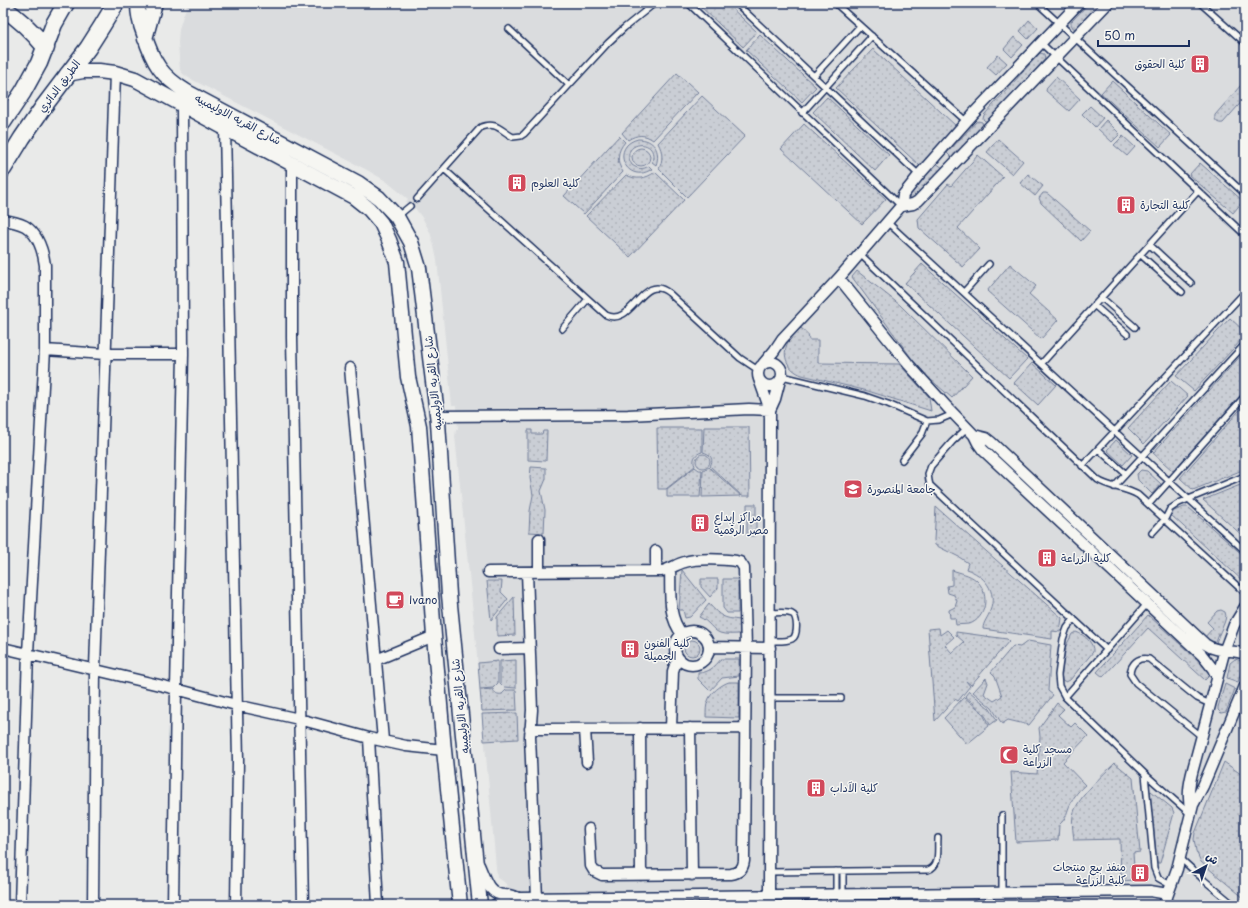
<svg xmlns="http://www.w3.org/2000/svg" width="1248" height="908" font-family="'Playpen Sans','Playpen Sans Arabic',sans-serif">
<defs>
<pattern id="grass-dots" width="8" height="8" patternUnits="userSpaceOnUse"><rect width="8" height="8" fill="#caced5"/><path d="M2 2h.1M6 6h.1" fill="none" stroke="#adb1b9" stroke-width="1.8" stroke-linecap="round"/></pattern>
</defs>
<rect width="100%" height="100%" fill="#e9eae9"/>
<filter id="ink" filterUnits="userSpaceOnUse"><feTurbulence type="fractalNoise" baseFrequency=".025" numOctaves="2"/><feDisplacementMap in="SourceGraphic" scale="8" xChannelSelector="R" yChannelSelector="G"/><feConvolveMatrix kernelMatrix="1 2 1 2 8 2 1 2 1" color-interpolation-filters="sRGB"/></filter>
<g filter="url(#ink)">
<path fill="#dadcde" d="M188,3H1245V905H507L504,887L508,886L503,881L497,878L474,623L455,436L456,430L458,429L456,406H452L437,260L434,246L430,232L423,219L415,208L412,210L406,202L408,199L386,181L367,170L189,78L183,74L180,70L178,43L179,29L183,16Z"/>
<path fill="url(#grass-dots)" stroke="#727e9a" d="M697,3H726L757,32L743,47Z
M1089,3H1102L1078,29L1073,28L1071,24V22Z
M1029,20L1038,28L1028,39L1020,31Z
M760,35L816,87L802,102L746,50Z
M1014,37L1023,45L1012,57L1004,49Z
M873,49L956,126L920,166L836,88Z
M1040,53L1044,54L1045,59L990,121H985L983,119L984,115Z
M998,55L1007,63L996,75L987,67Z
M677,73L698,92L653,140C645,134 637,134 628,140L622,133Z
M1056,77L1080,99L1069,111L1046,91L1047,87Z
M1112,81L1171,135L1160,147L1101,93Z
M1245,84V98L1223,123C1218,124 1214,121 1215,115L1241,85Z
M702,96L745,136L687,197L659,169C663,160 663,152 658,143Z
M827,97L889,155L875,171L813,112Z
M1090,106L1103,118L1095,127L1082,114Z
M1106,120L1120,134L1112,142L1098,129Z
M978,121L982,122L983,126L953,159L947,153L976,122Z
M804,124L886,199L862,224L781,149Z
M619,136L625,142C617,151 616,162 623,172L584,214L564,196Z
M1123,136L1135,147L1127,156L1114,145Z
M638,139C654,139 661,151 656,165L652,162C660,136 617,141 632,165C638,169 642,170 649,166L652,169C626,186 609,146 638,139Z
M998,139L1023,161L1012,174L987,152Z
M632 157a9 9 0 1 1 18 0a9 9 0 1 1-18 0Z
M978,155L1003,177L958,228L980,249L963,267L919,228L918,219L948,184L951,186Z
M936,163L943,168L914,199L911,200L909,199L907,196Z
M1200,163L1243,201L1233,213L1189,175Z
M655,172L684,200L630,257L586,216L626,175C636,180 646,179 655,172Z
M1028,174L1043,186L1035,196L1020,183Z
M1043,193H1046L1048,194L1090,231L1081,241L1041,203L1039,198Z
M922,264L1027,359L1009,378L905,283Z
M1010,264L1036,286L1029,294L1058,320L1041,339L987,291Z
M857,271L900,305L972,376L952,398L930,379L913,360L852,277Z
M1230,318L1245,332V336L1194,391L1176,376Z
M801,328L808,334L809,340H818V363L899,364L929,397L931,411L868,391L802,375C788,370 781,356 788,342C791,336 796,332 801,328Z
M1245,351V390L1173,471L1153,453Z
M1032,363L1056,385L1038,405L1014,383Z
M1171,381L1188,396L1144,444L1128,428Z
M1245,404V469L1193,490L1180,478Z
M704,427H749L750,496H742L710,466C714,460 711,454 703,452Z
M657,428H702V452C695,454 692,459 695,466L666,489H658Z
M528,430H532V434H542L543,431H547L546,461L528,460Z
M1116,440L1132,455L1123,465L1107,450Z
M696 461a7 7 0 1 1 14 0a7 7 0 1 1-14 0Z
M531,467L546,468V479L541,491L545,510L544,533L529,532L530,511L533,495L530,478Z
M695,467L699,470H702L700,497H667V489Z
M709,467L741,496L702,497L703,470Z
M1141,470L1147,471L1161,484L1152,494L1138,480L1137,474Z
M1245,483V538L1203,500Z
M747,504H756V536H747Z
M936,507L1062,618L1060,632L1052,631V639L983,629C983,622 988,618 990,611C998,591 984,575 966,569L968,563L959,557L935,545L934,540Z
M1184,507H1188L1245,557V583L1171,515L1174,511Z
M682,570L706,600L690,617L685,618L683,610H679Z
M952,570C960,573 969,574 976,580C989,591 988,615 972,623C967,625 961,624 956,625L955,618H950L949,610L955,607L957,601L954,595L948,593L947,586L952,585Z
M701,579H718V588L710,597L701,587Z
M723,579H738V613H727L723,608Z
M487,581H502L501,592L508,599L491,620Z
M514,597L515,635L497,636V617Z
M709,604C721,617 723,618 740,620V634C734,634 725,635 720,633C712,630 709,621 699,617Z
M1221,610L1225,612C1229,620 1217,634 1216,644L1204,638L1213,628L1207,622L1217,611Z
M1148,615L1212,673L1205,680L1148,628L1103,677L1097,672Z
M939,628L940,635L947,630L954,637L945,645L952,653L964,642L956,635V632L1007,639L1009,641L971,685L966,681L970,686L958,701L955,699L935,721L928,629Z
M1076,632C1085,635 1094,643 1093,652L1070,680L1066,682L1062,680L1061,676L1066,646L1072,634Z
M684 648a8 8 0 1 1 16 0a8 8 0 1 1-16 0Z
M1028,641L1051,645L1048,691L1053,695L1029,725L1008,720L1002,724L992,708L973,692L986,678L988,683L984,694L994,701L1002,696L995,676L991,672L1013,646L1020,647Z
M721,659H739V676L722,678L710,691L698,679V673C708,673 715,667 721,659Z
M1235,659L1241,661L1243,666L1238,682L1227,678L1230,663Z
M516,660V688L504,687L500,683V661Z
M498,661V683L493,688L480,689L478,663Z
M729,682H739V718L706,717C706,711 706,705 708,701C710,693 722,684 729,682Z
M1225,684L1235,689L1226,712L1221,713L1218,710V707Z
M493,689C494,693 498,695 502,694L506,690H516L517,710L482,711L480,690Z
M969,691L990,709L997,720L990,725C985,712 975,705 965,696Z
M964,697L982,712L989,726L967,744L944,718Z
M1057,703L1064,709L1058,715L1071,727L1075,723L1088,736L1063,762L1085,785C1079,790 1074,796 1071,803C1066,812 1068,817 1059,825L1058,840L1016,842L1011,772L1037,774L1040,737L1039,728Z
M517,713L518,739L484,741L482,714Z
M1224,762L1245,777V899L1201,862L1196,851L1194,839L1195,833Z
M1115,763L1133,778L1140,852L1133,853L1135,880L1121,881L1120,839L1074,840C1073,831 1071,821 1074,812C1079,796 1103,775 1115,763Z
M1151,791L1172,808L1174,813L1160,863H1157L1150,792Z"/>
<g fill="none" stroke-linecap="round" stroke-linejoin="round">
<g stroke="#1b2f5e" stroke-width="8">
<path id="service" d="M688,3L901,206
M736,3L919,175
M835,3L967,122
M1037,3L1245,194
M1200,3L1245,43
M509,29L569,85
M1040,42L1245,235
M814,76L860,26
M802,113L872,36
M444,169L606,315C633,328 642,271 669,293L740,358L758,370
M417,199L481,127C497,121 501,131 513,137L521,136L524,134L608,43L624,28L655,3
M398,216L410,206
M887,222L1245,551
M1150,245L1191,283
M860,254L1098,480C1110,488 1125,487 1138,495L1245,593
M1141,255L1182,292
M964,292L989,264
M1102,298L1135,327
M1095,306L1127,334
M562,329L588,299
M1042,363L1198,191
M782,376L865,396L888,404L927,421L939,420L953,414
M967,428L952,442L931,466L928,474L929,481L930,485L1107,650
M1098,449L1126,474
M902,460L922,434L927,421
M1082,466L1245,292
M1114,487L1245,344
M1149,504L1245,396
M1152,533L1165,519L1170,509L1179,503L1245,476
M1074,619L1067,628L1063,639L1058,675L1059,686L1065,697L1145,774L1189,813
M769,641C776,641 786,642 792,639C798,636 798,616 792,614C786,611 776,613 769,613
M1065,697L1147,604
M769,698H841
M1201,736L1136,683L1130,674C1131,663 1138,657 1149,659L1197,698L1210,704
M1145,774L1154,868L1158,878L1172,886
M1002,815V893
M1180,858L1204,880L1234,905
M836,871V895
M843,871V894
M769,872L928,870C941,866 937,849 938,838
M823,895L824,905"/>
</g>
<g stroke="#1b2f5e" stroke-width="13">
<path id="minor" d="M225,128L238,760L236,905
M292,164V338L303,905
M901,206L913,204L918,201L1108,3
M3,220C10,221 19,223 25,226C38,234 43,251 45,265V350L28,653L20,905
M839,278L909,365L947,407L974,435L978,443L983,450L1202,655L1213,669L1217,677
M45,350L105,354H183
M758 374a12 12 0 1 1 24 0a12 12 0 1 1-24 0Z
M763,364L774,351L782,339L839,278L901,206L903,195L919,175L974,113L1079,3
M350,368L383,740
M759,379L770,410L769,895
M770,410L775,399L780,380
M437,416L628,415L749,409L770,410
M974,435L986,438L991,442L1205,644C1217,653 1232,649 1245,654
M539,539V572
M656,551V571
M670,569C671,591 667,616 682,634
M488,572L661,571C670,570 676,564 685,562C696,558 724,559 736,561L740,562L744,568L746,648L744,861C743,869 739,873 731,874L602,875L594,871L591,866L589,829
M527,572L532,710L530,737L537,898
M675 648a17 17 0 1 1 34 0a17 17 0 1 1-34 0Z
M709,647L770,648
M3,648L176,689L236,705L299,719L369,738L406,746L444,750
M499,649L530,648
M376,660L434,636
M640,728L641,875
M671,728L673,671L675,665L679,659
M690,728L692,875
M530,729L745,728
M585,729L587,762
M369,738L378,905
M1191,813C1187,797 1189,784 1193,769L1225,649L1234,625L1245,607
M479,865C485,878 488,895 505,895
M509,895L520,898L1150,891L1168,894
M93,905L95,669L115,73
M173,905L176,689L183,354L182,104
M495,905L506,903
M1164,905L1177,869L1193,805L1203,786L1245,686"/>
</g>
<g stroke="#1b2f5e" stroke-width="17">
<path id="secondary" d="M138,3C138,13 140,24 144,34C153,63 161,76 187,92L358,183L379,198L397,217L411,242L419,268L438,422L449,595L480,905
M145,39L155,3
M67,74L83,71H99L115,73L135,79L225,128L354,197L369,209L381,223L389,240L397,262L408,377L419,426L434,636L444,750L460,905"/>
</g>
<g stroke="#1b2f5e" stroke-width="19">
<path id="primary" d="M3,8C20,19 33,32 46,48"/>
</g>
<g stroke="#1b2f5e" stroke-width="19">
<path id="trunk" d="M3,122L23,92L39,63L54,24L66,3
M3,169L22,138L44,106L88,48L102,26L116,3"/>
</g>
<use href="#service" stroke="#f6f6f2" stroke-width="5"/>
<use href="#minor" stroke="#f6f6f2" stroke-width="10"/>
<use href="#secondary" stroke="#f6f6f2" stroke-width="14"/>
<use href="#primary" stroke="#f6f6f2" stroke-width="16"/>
<use href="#trunk" stroke="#f6f6f2" stroke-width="16"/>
</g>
</g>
<defs>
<g id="building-square" transform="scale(1)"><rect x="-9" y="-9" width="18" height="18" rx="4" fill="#d1495b" stroke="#f6f6f2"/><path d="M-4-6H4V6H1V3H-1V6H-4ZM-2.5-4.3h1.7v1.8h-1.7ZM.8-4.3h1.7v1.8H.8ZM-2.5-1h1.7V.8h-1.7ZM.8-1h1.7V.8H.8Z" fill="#fff"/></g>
<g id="university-square" transform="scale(1)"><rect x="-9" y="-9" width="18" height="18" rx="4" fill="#d1495b" stroke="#f6f6f2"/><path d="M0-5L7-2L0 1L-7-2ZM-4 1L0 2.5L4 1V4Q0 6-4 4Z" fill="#fff"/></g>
<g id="cafe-square" transform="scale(1)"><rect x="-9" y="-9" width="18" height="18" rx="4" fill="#d1495b" stroke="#f6f6f2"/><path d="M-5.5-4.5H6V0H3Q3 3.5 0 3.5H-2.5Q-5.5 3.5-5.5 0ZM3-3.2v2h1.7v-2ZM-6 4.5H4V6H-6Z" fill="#fff"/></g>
<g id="mosque-square" transform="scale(1)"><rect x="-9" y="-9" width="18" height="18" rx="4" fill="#d1495b" stroke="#f6f6f2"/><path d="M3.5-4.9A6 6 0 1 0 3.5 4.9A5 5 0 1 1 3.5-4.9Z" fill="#fff"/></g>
</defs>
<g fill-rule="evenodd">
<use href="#building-square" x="1200" y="64"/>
<use href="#building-square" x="517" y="183"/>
<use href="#building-square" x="1126" y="205"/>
<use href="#university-square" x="853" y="489"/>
<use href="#building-square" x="700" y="523"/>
<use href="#building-square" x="1047" y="558"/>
<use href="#cafe-square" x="395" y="600"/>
<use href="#building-square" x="630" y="649"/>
<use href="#mosque-square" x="1009" y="755"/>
<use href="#building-square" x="816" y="788"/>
<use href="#building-square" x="1140" y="873"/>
</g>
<g text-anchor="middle" stroke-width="3" stroke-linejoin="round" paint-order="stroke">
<g font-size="11" fill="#1b2f5e" stroke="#f6f6f2" text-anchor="start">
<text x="1186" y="68" text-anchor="end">كلية الحقوق</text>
<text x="531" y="187">كلية العلوم</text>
<text x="1140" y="209">كلية التجارة</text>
<text x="867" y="493">جامعة المنصورة</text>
<text x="714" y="521">مراكز إبداع<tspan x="714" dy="13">مصر الرقمية</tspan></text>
<text x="1061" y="562">كلية الزراعة</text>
<text x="409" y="604">Ivano</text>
<text x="644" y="647">كلية الفنون<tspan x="644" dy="13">الجميلة</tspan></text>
<text x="1023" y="753">مسجد كلية<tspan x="1023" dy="13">الزراعة</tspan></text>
<text x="830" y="792">كلية الآداب</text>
<text x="1126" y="871" text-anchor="end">منفذ بيع منتجات<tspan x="1126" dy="13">كلية الزراعة</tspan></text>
</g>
<g font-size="11" fill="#1b2f5e" stroke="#f6f6f2">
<text transform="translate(59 86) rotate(-53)" y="4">الطريق الدائري</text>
<text transform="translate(238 119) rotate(28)" y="4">شارع القريه الاوليمبيه</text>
<text transform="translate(433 383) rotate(-96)" y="4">شارع القريه الاوليمبيه</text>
<text transform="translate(460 706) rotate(-96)" y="4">شارع القريه الاوليمبيه</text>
</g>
</g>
<rect width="1248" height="908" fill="none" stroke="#f6f6f2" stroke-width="16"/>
<rect x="8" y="8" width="1232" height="892" fill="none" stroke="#1b2f5e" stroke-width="1.5" filter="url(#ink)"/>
<g transform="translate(1206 866) rotate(40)" stroke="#f6f6f2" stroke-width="3" paint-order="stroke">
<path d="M0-3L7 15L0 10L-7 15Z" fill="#1b2f5e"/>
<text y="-6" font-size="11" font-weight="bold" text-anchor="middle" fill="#1b2f5e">ش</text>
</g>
<path d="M1098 40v6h91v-6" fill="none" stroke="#1b2f5e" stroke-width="2"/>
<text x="1104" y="40" font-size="12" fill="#1b2f5e" stroke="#f6f6f2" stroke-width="3" paint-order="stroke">50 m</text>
</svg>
